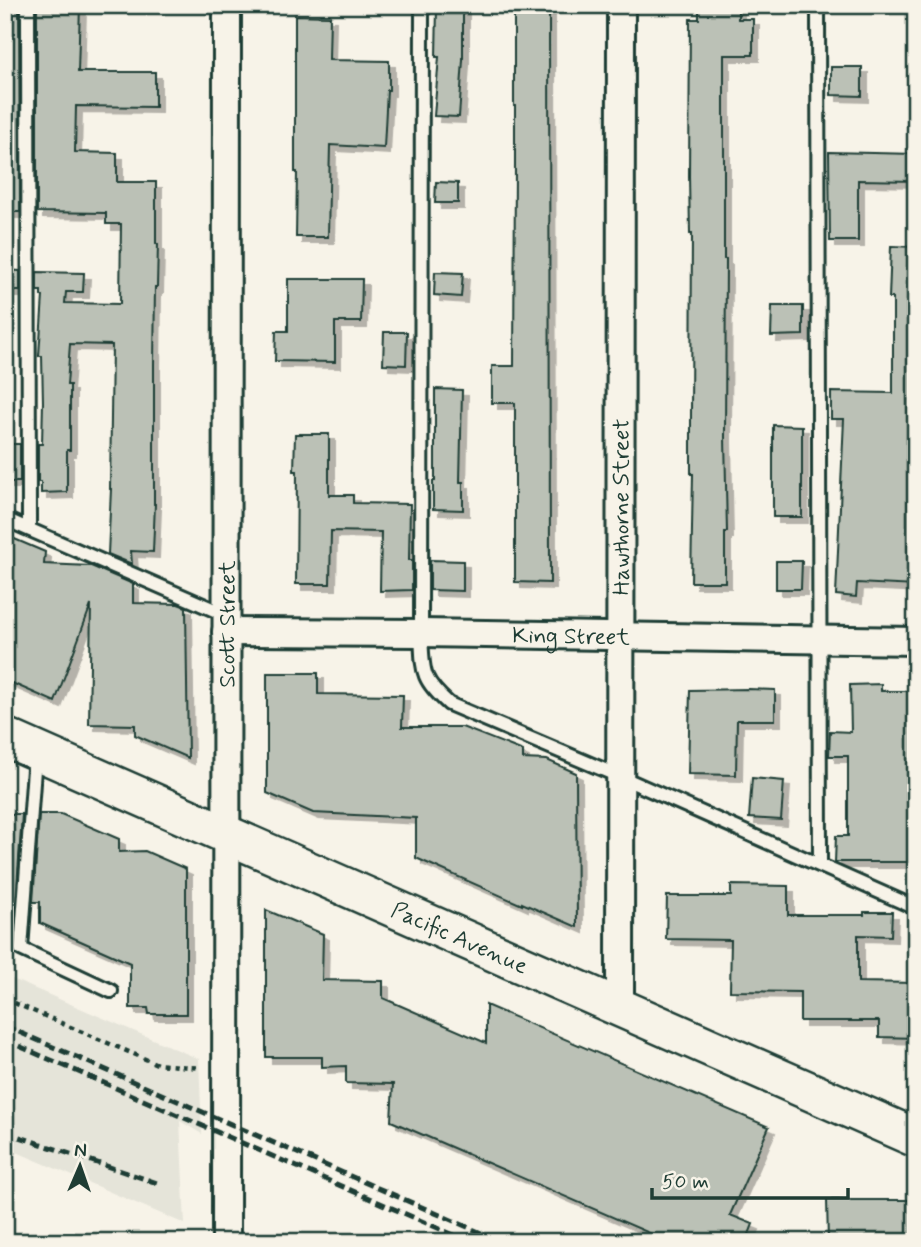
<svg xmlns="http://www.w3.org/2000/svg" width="921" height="1247" font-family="Mynerve,sans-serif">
<defs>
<filter id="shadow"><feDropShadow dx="6" dy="6" stdDeviation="0" flood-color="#0004"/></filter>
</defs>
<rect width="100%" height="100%" fill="#f7f3e8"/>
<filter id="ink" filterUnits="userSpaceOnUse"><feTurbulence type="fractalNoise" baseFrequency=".0143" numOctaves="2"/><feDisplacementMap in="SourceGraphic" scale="14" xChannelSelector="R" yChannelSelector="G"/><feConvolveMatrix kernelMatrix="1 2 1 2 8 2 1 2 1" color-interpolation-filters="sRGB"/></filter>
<g filter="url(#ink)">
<path fill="#e5e4d9" d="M5,976L199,1059L202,1134L180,1121L185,1224L5,1147Z"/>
<path fill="#bbc1b6" stroke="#1f3d34" stroke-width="2" filter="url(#shadow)" d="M5,5H19L20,212H5Z
M37,5H80L78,72H155V107L76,106L75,152L117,153V182H156V244H158L157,287H155L154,364V504H155L153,552L131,551L132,564L108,554L111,489H110L112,345L70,344L67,385H70V450H67V492L41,493V482H38V444H42L43,402L42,356H39L43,296H41V291H37V272L84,273L83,292H66L65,303L120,304L121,224H106V213L37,212Z
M699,6H738V19H753V55H724V259H726L725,437L727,532H725V582H691L693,474H691V414L692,234H690L689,176L690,19H699Z
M437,7L463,8V60L459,117L434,116L439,57H436Z
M514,9H549L550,583L515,582V403H492V366H514L515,164V106H514Z
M295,15L330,16L329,60L389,61V90H387L384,148L330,145L328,237H296L297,172H295Z
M831,67H862V96L831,95Z
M829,152L916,154V181L858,180V241H830Z
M436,182L458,183V203H435Z
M891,246L916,247V586L857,583L856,597L836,595L844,419H831V392L893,393V298H889Z
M5,270L20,271V291H5Z
M435,272L463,273L461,297L434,295Z
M288,279H362L361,322H335V362L275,361L276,331H288Z
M772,306H803V335L771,336Z
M384,332H407L406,365L383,364Z
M435,389L462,390L460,482H463V510L433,509V481H435Z
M773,425L802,426V517H773Z
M295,434H329V495H353V503L410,504L409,560H412V590L380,591L381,532L331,531L330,584H296L297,471H294Z
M5,444H20V482H5Z
M5,535L45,552L44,564L91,566L133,584V603L178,604L186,607L188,758L135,735V725L89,724L91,605L55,702L5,680Z
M430,560L463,561V591L430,590Z
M776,561H802L801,589H776Z
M267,673H318V694L403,695L402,727H462L523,751V759L547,760L576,773L577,927L522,903V905L416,858V818L313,813L267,793Z
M881,684V691H916V862H835L836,836H848V756H829L830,731L851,732L850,685Z
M749,689L775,690V720H737L736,775L688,774L690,690Z
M752,778L784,781L781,820L749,818Z
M5,814H22L16,902L5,903Z
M39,814H61L119,839V852L145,851L186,869V1014H149L148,1008H130V963L40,923V902H33Z
M731,885L788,886V915H864V912H892L891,936L858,935V982L916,983V1038L879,1037V1021H800V992L730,991L731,940L666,939L667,896H731Z
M266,910L323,934L322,980L383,981V998L486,1043V1005L769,1127L730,1215L753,1224L746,1242H670L391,1121L393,1084L346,1083V1066L322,1067V1057H266Z
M827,1200H916V1242H828Z"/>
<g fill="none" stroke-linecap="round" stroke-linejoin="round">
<g stroke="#1f3d34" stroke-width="18">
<path id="lane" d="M28,5L29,528
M422,5L421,633C423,671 420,678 449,704L621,777L916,908
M818,5L820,865
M5,519L226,615
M35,755L21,949L111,991"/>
</g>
<g stroke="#1f3d34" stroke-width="32">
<g id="street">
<path id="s1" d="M226,632L421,633L916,641"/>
<path id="s2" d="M620,1009L621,5"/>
<path id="s3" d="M226,1242L227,5"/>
</g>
</g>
<g stroke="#1f3d34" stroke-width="42">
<g id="secondary">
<path id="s4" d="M5,737L916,1138"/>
</g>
</g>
<path stroke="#1f3d34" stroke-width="4.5" stroke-dasharray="5 5" stroke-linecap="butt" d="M5,999L157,1064L201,1068"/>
<use href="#lane" stroke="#f7f3e8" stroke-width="12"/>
<use href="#street" stroke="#f7f3e8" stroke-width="26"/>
<use href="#secondary" stroke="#f7f3e8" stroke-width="37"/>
<path stroke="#1f3d34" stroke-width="5" stroke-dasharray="10 5" stroke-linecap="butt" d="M5,1026L502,1242
M5,1040L470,1242
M5,1132L160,1184"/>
</g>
</g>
<g text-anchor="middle" stroke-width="6" stroke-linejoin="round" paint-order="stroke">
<g font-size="23" fill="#1f3d34" stroke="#f7f3e8">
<text dy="8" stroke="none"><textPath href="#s2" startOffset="502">Hawthorne Street</textPath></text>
<text dy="8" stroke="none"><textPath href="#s3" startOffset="618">Scott Street</textPath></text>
<text dy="8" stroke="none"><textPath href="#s1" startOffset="345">King Street</textPath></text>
<text dy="8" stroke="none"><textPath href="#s4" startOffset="497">Pacific Avenue</textPath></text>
</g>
</g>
<rect width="921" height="1247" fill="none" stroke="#f7f3e8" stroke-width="28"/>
<rect x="14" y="14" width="893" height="1219" fill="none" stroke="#1f3d34" stroke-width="2.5" filter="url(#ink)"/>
<g transform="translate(80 1166) rotate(2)" stroke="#f7f3e8" stroke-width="5" paint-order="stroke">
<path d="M0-5L12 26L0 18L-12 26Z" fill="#1f3d34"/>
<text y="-10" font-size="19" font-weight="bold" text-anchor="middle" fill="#1f3d34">N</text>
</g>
<path d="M652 1188v10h196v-10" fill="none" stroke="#1f3d34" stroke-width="3.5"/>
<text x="662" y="1188" font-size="21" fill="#1f3d34" stroke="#f7f3e8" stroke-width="5" paint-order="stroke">50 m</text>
</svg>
